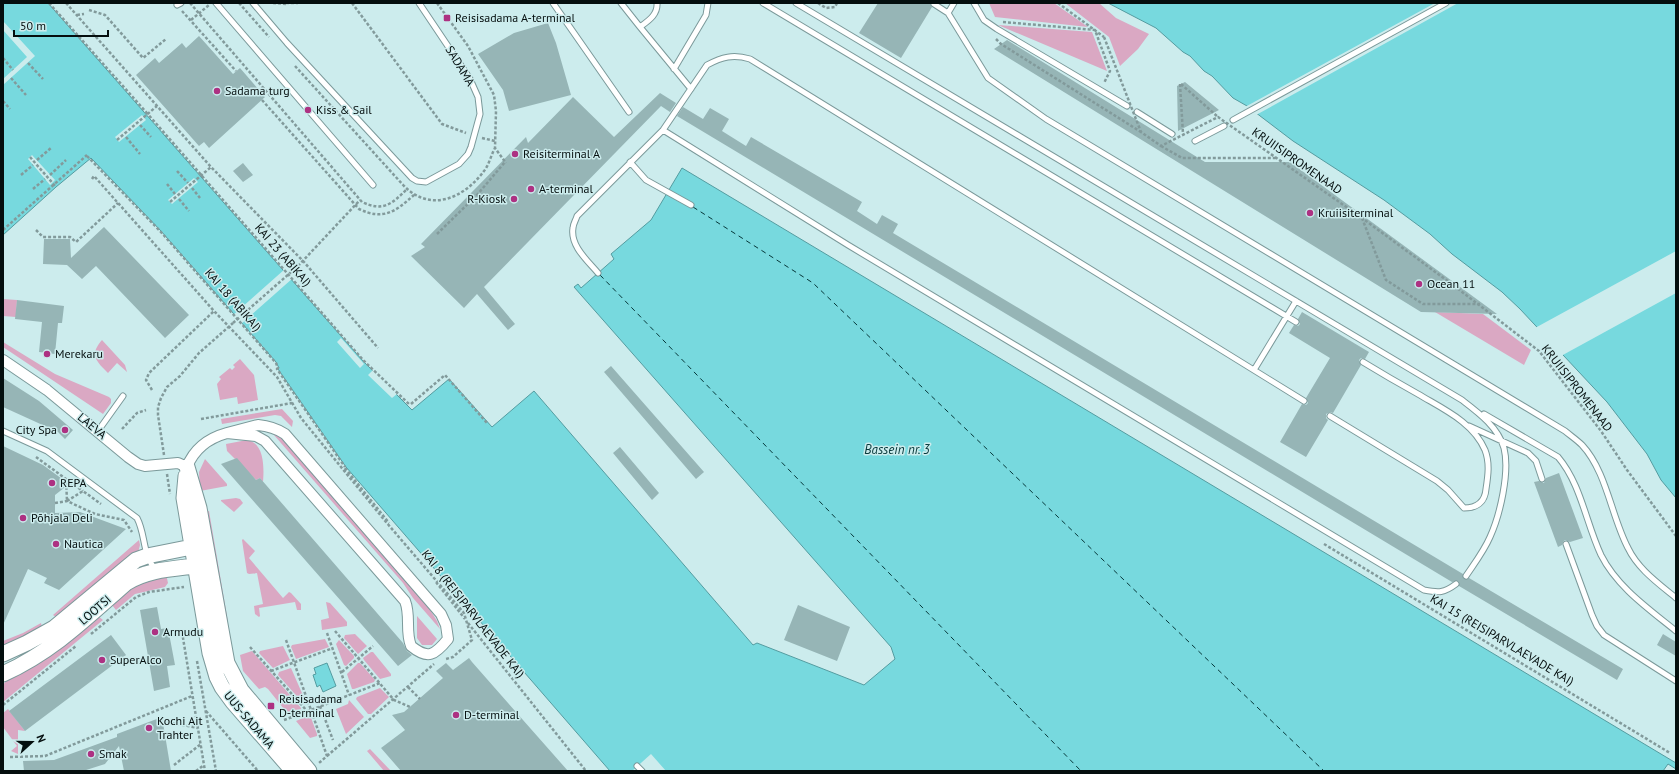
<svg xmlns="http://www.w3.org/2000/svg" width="1679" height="774" font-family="'PT Sans',sans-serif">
<rect width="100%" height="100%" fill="#cceced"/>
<path fill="#daa8c3" d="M989,3H1054L1088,27L995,17Z
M1065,3H1099L1116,18L1149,34L1138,49L1120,66L1109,37Z
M998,25L1092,32L1107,71Z
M3,299L17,300L16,317L3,316Z
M1435,312L1483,314L1531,350L1524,365Z
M102,340L125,365L127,372L117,363L108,373C96,361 89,355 102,340Z
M3,342L55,374L109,397L111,399V403L103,414L3,347Z
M240,359L254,375L258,400L238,404L237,397L220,400L217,384L221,379L219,377L230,368L232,370L235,367L233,365Z
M282,409L293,421L292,427L281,416L275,415L222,424L221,419Z
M275,433L283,438L424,600L437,621L440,629L413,598L403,583L274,435Z
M247,440C265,443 264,469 263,482L260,478L256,480L227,451L226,444Z
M205,459L227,484V486L200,491L199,472Z
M236,498L240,499L243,503L234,512L221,501V500Z
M209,511L228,622L225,623L205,512Z
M243,539L255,551L249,558L283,598L289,592L291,593L301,604V610H297L295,602L259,608L260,616L259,617L255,614L254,606L263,604L257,573L249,574L247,573L242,540Z
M139,540L140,545L138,553L56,617L53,615Z
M166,574L168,583L165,587L135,594L116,610L112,605L113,600L129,587Z
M326,602L330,603L347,622V626L322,630L321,620L329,618Z
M98,616L103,620L3,702V685L9,677Z
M417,616L437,639L432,645H422L417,638Z
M41,623L42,627L3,649V641L23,633Z
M355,634L367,646L358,654L344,638L345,635Z
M325,639L329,647L296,659L291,647L292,645Z
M339,640L354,656V658L346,666L344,665L336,644Z
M283,646L290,660L273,668L259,653L260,651Z
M252,651L301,708V709L288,714L268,689L265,687L259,689L243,671L240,655Z
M371,652H373L391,674V676L380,679L364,660L363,658Z
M358,663H360L375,680L374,682L354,689H352L347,674Z
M291,668L305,700L304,702H302L278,675L279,672Z
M380,688L389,697L371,714H368L356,699L357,697Z
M349,700L364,717L346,734L336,709L348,704Z
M8,709L25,731L18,730V754L11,751L17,746L3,727V713Z
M310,715L317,734V736L310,738L296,721Z
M370,749L391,771H384L367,751Z"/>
<path fill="#77d9de" stroke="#549ca0" d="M3,3H48L363,361L412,410L449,379L492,427L534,391L753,645L757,643L864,685L895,659L891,647L574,287L578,284L581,288L614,259L611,254L651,220L682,168L1676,763V769L1668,764L1663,771H610L346,467L278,369L279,368L276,362L161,231L91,158L56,187L3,235Z
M1108,3H1676V498L1661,480L1647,454L1607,402L1520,309L1502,292L1452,254L1430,234L1384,200L1293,141L1247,106L1233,98L1212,76L1204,71L1190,56L1183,52L1156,28Z
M327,663L336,686L323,692L320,685L317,687L313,675L316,674L314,668Z"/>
<path fill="#cceced" d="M1435,3H1458L1256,115L1245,107Z
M3,21L35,56L3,85V79L27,57L3,30Z
M142,115L146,120L119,142L115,137Z
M32,155L55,180L50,185L28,159Z
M194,178L198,182L172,204L168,200Z
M1676,251V293L1561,356L1535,328Z
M285,269L293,278L240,325L232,316Z
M341,338L364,364L360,368L337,342Z
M373,370L397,394L392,398L368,375Z
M651,754L666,771H632Z"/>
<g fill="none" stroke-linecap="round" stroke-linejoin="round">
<path stroke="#06383a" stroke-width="1" stroke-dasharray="5 4" stroke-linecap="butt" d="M693,207L813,283L1324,771
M600,275L1081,771"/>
</g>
<path fill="#96b5b6" d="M878,3H930L932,7L901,58L859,33Z
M548,23L556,43L571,95L509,111L503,90L478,54L514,33Z
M199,36L233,74L240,68L265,97L209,148L204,142L199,146L136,75L155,58L159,63L182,43L186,48Z
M1007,40L1205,162H1290L1497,314L1421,312L994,49Z
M1185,82L1219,110L1178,131L1177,86Z
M660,93L676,103L670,112L661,106L484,287L515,324L508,330L477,294L464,308L411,256L425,247L421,244L526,137L528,143L573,97L614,137Z
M683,107L703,119L710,108L729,119L722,131L746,146L751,137L862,202L857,211L877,224L882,215L898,224L893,233L1463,574L1464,579L1469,578L1623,669L1617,680L1459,586L1458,581L1452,582L677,116Z
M243,163L253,175L243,182L233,171Z
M104,227L189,315L165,338L96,266L82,279L67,265L43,264L44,239H70L71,258Z
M17,300L64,306L62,323H58L55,354L39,352L42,322L15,319Z
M1302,312L1369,352L1365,359L1361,358L1359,360L1361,365L1333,413L1330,412L1326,414V418L1328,420L1306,457L1280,442L1302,404L1306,405L1308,403L1306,398L1330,358L1289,333L1294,325L1298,326L1300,324L1298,319Z
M611,366L704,472L696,479L604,372Z
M3,378L39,401L73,430L65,439L58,432L3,407Z
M3,446L43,465L69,484L55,495V513L80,512L126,529L59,590L44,583L47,578L28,569L3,625Z
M620,447L659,493L652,500L613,453Z
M237,458L256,480L260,478L403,643L407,651L412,655L398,666L221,464Z
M1559,473L1583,538L1570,542L1565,540L1563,542L1562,545L1558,547L1534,482L1539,481L1544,483L1546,478Z
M798,605L850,627L837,661L784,640Z
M157,607L161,629L168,628L175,665L167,666L170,687L154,691L140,610Z
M1663,634L1676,642V656L1657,645Z
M111,635L126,655L25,731L9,711Z
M469,658L472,662L568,771H401L381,748L405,730L392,715L404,712L443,678L436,671L446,663L453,670Z
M162,717L171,771H124L119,746L105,764L83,771H24L23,761L54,760L117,737V734Z"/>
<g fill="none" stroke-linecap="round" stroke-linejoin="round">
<g stroke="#7b999a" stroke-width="7">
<path id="lane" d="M216,3L373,185
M253,3L287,43L412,178L417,181L426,182L459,164L468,154L471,147L480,114L478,97L470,79L419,3
M553,3L629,112
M621,3L640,27
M657,3C658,15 648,21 640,27L691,89
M763,3L1296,322
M796,3L1462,400C1479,413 1498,427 1504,448C1510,472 1500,515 1490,537C1484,551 1474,564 1466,576
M974,3L984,20L997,29L1127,106
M934,4L948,13L988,78L1046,119L1565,431C1571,436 1577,440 1582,445C1607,472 1611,516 1628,548C1638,569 1658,583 1676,598
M177,5L181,3
M948,13L954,3
M674,69L706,15L708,3
M1137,112L1172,134
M1233,120L1446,3
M663,130L848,245L1424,590C1439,593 1444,593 1456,584
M1195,141L1224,126
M630,162L646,180L691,205
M598,273C588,261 570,246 573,228C573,224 576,220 577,216L663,130L707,65C722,57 733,54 750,59L1304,401
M1254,370L1296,301
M1484,414L1558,457C1581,484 1586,523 1601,555C1617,587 1649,609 1676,631
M1330,416L1437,481L1448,490L1464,508C1477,508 1485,502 1486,489C1488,476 1490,463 1485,450C1473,422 1443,409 1418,394C1400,384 1381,373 1363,362
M1469,426L1528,453L1536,461L1542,479
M3,431L47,451L137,518C146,535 142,555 156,570
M98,431L123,396
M1566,544L1592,615L1597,626L1604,635L1676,681
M637,766L642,771"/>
</g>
<g stroke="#7b999a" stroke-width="12">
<path id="street" d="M3,360L47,390L128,457L138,464L145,466L178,463L187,467C194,449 209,438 227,433
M258,425C269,426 276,428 285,434L441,614L446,625L448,639C435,655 428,660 411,646C405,631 411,616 405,601L265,441L256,436L227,433Z"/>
</g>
<g stroke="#7b999a" stroke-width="17">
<path id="secondary" d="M187,467L199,508L227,663L241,690L309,771
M186,476L184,498L210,653L217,677L222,687L233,702L293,771
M3,654L27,643L54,628L136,560L147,556L192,547
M3,674C53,651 85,619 126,583C147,570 170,569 195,566"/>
</g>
<path stroke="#829a9b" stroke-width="2.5" stroke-dasharray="3 2" stroke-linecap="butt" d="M49,3L146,112
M66,3L211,167L304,262L378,348
M190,3L362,202C383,212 392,204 407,189
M239,3L269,37
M273,3L287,4
M286,3H298
M352,3L442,124L466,133
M437,3L468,46L494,95L496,111L495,148L506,163
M818,3L826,8L835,7L837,3
M1058,3L1104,37
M89,10L105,15L143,58L166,39
M182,11L236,71
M77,15L84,14
M191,20L209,5
M1003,22L1095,30L1110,71L1104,83
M996,39L1001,44L1141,132
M3,58L13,70
M28,63L43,79
M295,66L404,186C431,213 464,198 484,171C489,165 491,155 495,148
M11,78L26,95
M1180,84L1183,134
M1181,84L1218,117
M262,100L359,209C384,221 396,211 414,195
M3,101L10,109
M146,112L364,361L410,405
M140,125L151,137
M126,137L140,154
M482,138L495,141
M117,140L157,106
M1161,146L1182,158H1277
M87,156L160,231L276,363L278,368L277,369L345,467
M30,157L56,187
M37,160L51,148
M177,171L188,183
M21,175L33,165
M50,175L66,160
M92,179L94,176L214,311L277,377L301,418L386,522L464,613L472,640L453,657L446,659
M167,184L175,194
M192,188L200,198
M33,189L45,179
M179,199L189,211
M170,202L211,167
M1362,218L1386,280L1423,304H1480
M3,230L87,155
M36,230L43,237H70L76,242L118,203
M437,234L477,195L505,162
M298,266L360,200
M152,390L146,380L149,373L214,311
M411,404L445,375L488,424
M201,419L292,403
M122,429L137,413L146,410
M164,455L158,415V407L161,398L167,387L180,376L199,353L233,323
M36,457L66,479L67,501
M345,468L389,523
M167,474L170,494
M66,479L83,491
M67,501L83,491L101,504
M55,503L67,501L95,514L124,520L132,532
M1324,544L1670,753
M436,582L465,619
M468,623L586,771
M335,631L394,700L410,707
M182,632L205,771
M327,633L349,695
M91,634L136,597L149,592L184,587
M286,640L311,710L380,683
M250,647L307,711
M197,661L216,771
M271,671L333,648
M342,672L373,646
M408,687L420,699
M3,705L76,646
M320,706L333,740
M206,711L258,771
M284,720L311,710L327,756L319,763
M167,722L198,728
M327,756L434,664
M10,757L45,756L192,696
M174,765L201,744
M196,771L204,765"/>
<use href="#lane" stroke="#fff" stroke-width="5"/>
<use href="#street" stroke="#fff" stroke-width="10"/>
<use href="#secondary" stroke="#fff" stroke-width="15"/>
<path stroke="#829a9b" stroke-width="2.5" stroke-dasharray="3 2" stroke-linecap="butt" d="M1104,37L1141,132L1161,146L1218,117L1362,218L1453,285L1539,351L1601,431L1627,470L1676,536
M233,323L298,266"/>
</g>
<g fill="#ad3182" stroke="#cceced" stroke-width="1.5">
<rect x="443" y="14" width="8" height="8" rx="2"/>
<circle cx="217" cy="91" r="4"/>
<circle cx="308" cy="110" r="4"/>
<circle cx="515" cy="154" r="4"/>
<circle cx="531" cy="189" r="4"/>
<circle cx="514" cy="199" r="4"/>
<circle cx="1310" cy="213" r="4"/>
<circle cx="1419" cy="284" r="4"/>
<circle cx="47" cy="354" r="4"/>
<circle cx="65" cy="430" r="4"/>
<circle cx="52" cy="483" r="4"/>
<circle cx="23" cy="518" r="4"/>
<circle cx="56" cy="544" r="4"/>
<circle cx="155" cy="632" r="4"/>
<circle cx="102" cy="660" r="4"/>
<rect x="267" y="702" width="8" height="8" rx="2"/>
<circle cx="456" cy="715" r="4"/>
<circle cx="149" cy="728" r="4"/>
<circle cx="91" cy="754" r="4"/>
</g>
<g text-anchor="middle" stroke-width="3" stroke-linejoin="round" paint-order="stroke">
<g font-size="12" fill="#040e0e" stroke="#cceced" text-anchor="start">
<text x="455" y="22">Reisisadama A-terminal</text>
<text x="225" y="95">Sadama turg</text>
<text x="316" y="114">Kiss &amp; Sail</text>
<text x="523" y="158">Reisiterminal A</text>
<text x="539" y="193">A-terminal</text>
<text x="506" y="203" text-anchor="end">R-Kiosk</text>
<text x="1318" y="217">Kruiisiterminal</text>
<text x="1427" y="288">Ocean 11</text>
<text x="55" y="358">Merekaru</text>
<text x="57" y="434" text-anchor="end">City Spa</text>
<text x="60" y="487">REPA</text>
<text x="31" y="522">Põhjala Deli</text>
<text x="64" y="548">Nautica</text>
<text x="163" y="636">Armudu</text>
<text x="110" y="664">SuperAlco</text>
<text x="279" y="703">Reisisadama<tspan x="279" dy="14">D-terminal</tspan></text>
<text x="464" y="719">D-terminal</text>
<text x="157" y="725">Kochi Ait<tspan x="157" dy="14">Trahter</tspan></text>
<text x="99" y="758">Smak</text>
</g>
<g font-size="12" fill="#040e0e" stroke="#cceced">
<text transform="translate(460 66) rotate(59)" y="4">SADAMA</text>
<text transform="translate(1297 161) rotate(35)" y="4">KRUIISIPROMENAAD</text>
<text transform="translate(283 255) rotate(49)" y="4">KAI 23 (ABIKAI)</text>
<text transform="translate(233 300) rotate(49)" y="4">KAI 18 (ABIKAI)</text>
<text transform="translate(1577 388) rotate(52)" y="4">KRUIISIPROMENAAD</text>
<text transform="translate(92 426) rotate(40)" y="4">LAEVA</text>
<text transform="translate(95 610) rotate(-41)" y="4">LOOTSI</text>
<text transform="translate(473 614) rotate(52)" y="4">KAI 8 (REISIPARVLAEVADE KAI)</text>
<text transform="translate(1502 640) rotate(31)" y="4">KAI 15 (REISIPARVLAEVADE KAI)</text>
<text transform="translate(249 720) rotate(50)" y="4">UUS-SADAMA</text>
</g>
<g font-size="13" font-style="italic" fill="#06383a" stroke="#cceced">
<text x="897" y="454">Bassein nr. 3</text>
</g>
</g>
<rect width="1679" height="774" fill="none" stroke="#040e0e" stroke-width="8"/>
<g transform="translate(32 742) rotate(69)" stroke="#cceced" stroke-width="3" paint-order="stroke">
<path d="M0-3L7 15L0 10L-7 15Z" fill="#040e0e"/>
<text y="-6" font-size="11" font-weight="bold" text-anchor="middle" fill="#040e0e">N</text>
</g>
<path d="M14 30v6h94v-6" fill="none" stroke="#040e0e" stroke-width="2"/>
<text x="20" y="30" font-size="12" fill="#040e0e" stroke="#cceced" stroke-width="3" paint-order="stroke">50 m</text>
</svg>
